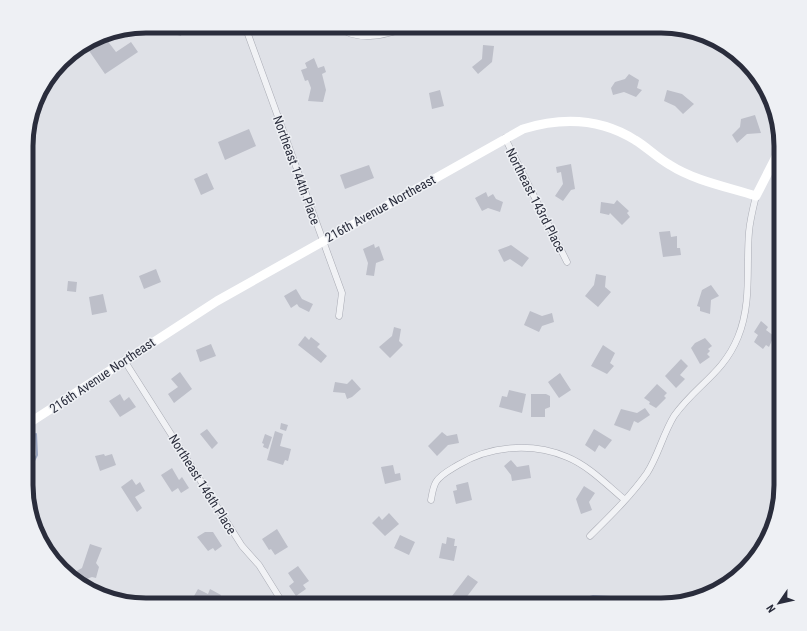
<svg xmlns="http://www.w3.org/2000/svg" width="807" height="631" font-family="'Roboto Condensed',sans-serif">
<rect width="100%" height="100%" fill="#dfe1e7"/>
<path fill="#9ea9c3" d="M593,595L629,597L631,600L630,603L572,605L583,598Z"/>
<g fill="none" stroke-linecap="round" stroke-linejoin="round">
<path stroke="#9ea9c3" stroke-width="2" d="M26,476L37,455L36,434"/>
</g>
<path fill="#bdbfc9" d="M156,26H184L181,36L155,29Z
M103,35L116,52L131,42L138,52L105,74L85,45Z
M483,45L494,46L492,62L478,74L472,67L482,59Z
M314,58L318,68L324,66L326,72L322,74L326,90L323,102L308,101L311,88L308,80L305,81L301,70L307,68L305,63Z
M629,74L639,80L637,88L642,90L636,97L624,92L613,95L611,88L615,82L625,79Z
M440,90L444,106L432,109L429,93Z
M667,90L682,94L694,104L683,114L675,106L664,101Z
M755,115L761,133L747,134L737,143L732,135L740,127L741,119Z
M249,129L256,146L225,160L218,142Z
M571,164L575,189L571,190L563,201L555,196L563,184L561,172L557,173L556,167Z
M369,165L374,178L345,189L340,175Z
M207,173L214,189L201,195L194,179Z
M486,192L488,197L493,194L496,199L503,202L500,212L488,208L482,211L475,198Z
M617,200L629,211L627,213L630,217L622,225L610,213L609,215L600,213L601,202L614,204Z
M670,231L671,237L677,236V248H680L681,255L663,257L659,232Z
M374,244L375,248L379,246L384,260L376,263L374,276L366,275L368,263L363,249Z
M511,245L529,258L522,267L510,259L504,262L498,250Z
M781,260V271L775,272L773,261Z
M156,269L161,282L144,289L139,276Z
M596,274L606,276L605,287L611,292L598,307L585,296L594,285Z
M68,281L77,282L76,292L67,291Z
M711,285L719,296L711,300L710,314L700,311V307L697,306L702,290Z
M296,289L302,299L313,304L309,312L299,307L297,304L291,308L284,296Z
M781,293V315H775L773,303H775V294Z
M103,294L107,312L92,315L89,297Z
M530,311L542,316L552,313L554,322L542,326L539,332L524,325Z
M761,321L768,327L766,330L774,336L769,347L766,345L763,349L754,342L758,335L754,332Z
M394,327L401,329L399,341L403,345L390,358L379,347L392,336Z
M305,336L309,340L311,337L320,344L317,347L327,356L321,363L298,345Z
M705,338L712,346L708,349L710,351L707,354L710,357L700,364L691,348L695,343Z
M211,344L216,356L200,362L196,350Z
M603,345L615,353L610,363L614,366L607,374L591,366Z
M681,359L688,366L680,375L685,379L676,388L665,376Z
M180,372L192,389L174,403L168,394L178,387L171,379Z
M560,373L571,390L559,398L548,382Z
M352,379L361,389L352,397L347,399L345,393L333,392L335,382L347,384Z
M657,384L667,393L664,396L666,398L656,408L649,404L650,402L644,398Z
M509,390L526,394L522,413L499,407L502,396L507,397Z
M120,394L124,401L129,397L136,407L120,417L109,401Z
M531,394H546L550,396V407L545,409V417H531Z
M645,408L650,415L638,423L634,421L630,431L614,425L621,409L637,413Z
M281,423L288,425L286,431L280,429Z
M207,429L218,443L212,449L200,434Z
M594,429L612,440L605,449L599,445L595,452L585,445Z
M275,431L283,434L280,446L291,449L288,461L285,460L283,465L267,460Z
M442,432L447,436L457,434L459,443L448,445L437,456L428,446Z
M265,434L272,437L268,449L263,447L264,444L262,443Z
M104,454L105,456L112,454L116,465L100,471L95,456Z
M511,460L517,467L529,465L531,478L512,481L511,475L504,466Z
M393,465L395,474L400,473L401,480L385,484L381,467Z
M172,468L179,480L182,477L189,488L181,493L178,488L172,492L161,475Z
M132,479L136,485L140,482L145,491L135,497L142,508L137,512L121,487Z
M468,482L472,500L456,504L453,491L457,490L456,485Z
M584,486L595,493L589,502L592,510L581,514L576,499Z
M389,513L399,524L385,536L372,523L379,516L382,520Z
M277,529L288,547L275,555L271,549L269,550L262,539Z
M205,532H213L222,546L215,551L213,548L208,551L197,537Z
M400,535L415,542L409,555L394,548Z
M447,537L455,539L454,546H457L454,561L439,558L442,543L446,544Z
M90,544L102,548L96,563L99,567L96,578L92,577L78,582L73,573L82,568Z
M298,566L309,581L303,585L306,589L296,596L289,586L294,582L288,573Z
M468,575L478,582L462,603L452,596Z
M198,589L208,594L210,589L221,595L216,605H194L190,603Z"/>
<g fill="none" stroke-linecap="round" stroke-linejoin="round">
<g stroke="#a9abb4" stroke-width="7">
<path id="street" d="M245,26L342,293L339,316
M336,26C360,44 388,34 413,26
M505,138L567,262
M124,360L242,546L259,565L284,605
M431,500C432,494 433,487 436,482C441,474 450,470 458,465C490,446 531,442 567,457C589,466 607,485 625,500
M590,536C610,516 630,497 647,473C658,456 663,434 674,416C696,385 723,374 738,337C752,303 746,267 749,232C750,220 753,208 756,196"/>
</g>
<use href="#street" stroke="#f1f2f5" stroke-width="6"/>
<path stroke="#fff" stroke-width="9" d="M26,425L217,301L523,129C562,117 600,118 635,140C647,147 657,158 670,165C695,181 728,187 756,196L781,147"/>
</g>
<g text-anchor="middle" stroke-width="3" stroke-linejoin="round" paint-order="stroke">
<g font-size="13" fill="#2a2d3c" stroke="#eef0f4">
<text transform="translate(297 170) rotate(70)" y="5">Northeast 144th Place</text>
<text transform="translate(536 200) rotate(63)" y="5">Northeast 143rd Place</text>
<text transform="translate(380 208) rotate(-29)" y="5">216th Avenue Northeast</text>
<text transform="translate(102 375) rotate(-34)" y="5">216th Avenue Northeast</text>
<text transform="translate(203 484) rotate(58)" y="5">Northeast 146th Place</text>
</g>
</g>
<path d="M0 0H807V631H0ZM146 33H661A113 113 0 0 1 774 146V485A113 113 0 0 1 661 598H146A113 113 0 0 1 33 485V146A113 113 0 0 1 146 33Z" fill="#eef0f4" fill-rule="evenodd"/>
<path fill="none" stroke="#2a2d3c" stroke-width="5" d="M146 33H661A113 113 0 0 1 774 146V485A113 113 0 0 1 661 598H146A113 113 0 0 1 33 485V146A113 113 0 0 1 146 33Z"/>
<g transform="translate(779 603) rotate(236)" stroke="#eef0f4" stroke-width="3" paint-order="stroke">
<path d="M0-3L7 15L0 10L-7 15Z" fill="#2a2d3c"/>
<text y="-6" font-size="11" font-weight="bold" text-anchor="middle" fill="#2a2d3c">N</text>
</g>
</svg>
